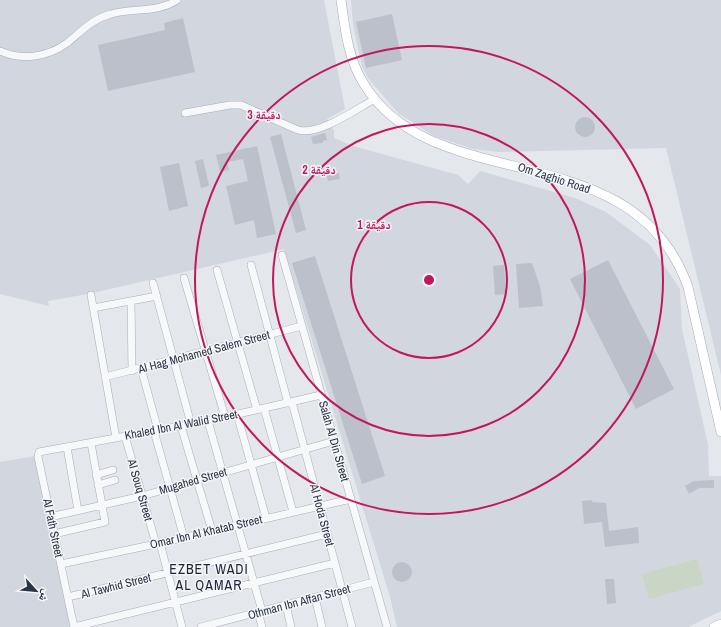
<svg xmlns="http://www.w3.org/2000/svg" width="721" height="627" font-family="'Archivo Narrow','Noto Naskh Arabic',sans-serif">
<rect width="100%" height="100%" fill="#e4e7ec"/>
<path fill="#d2d6de" d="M0,0H324L345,109L327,119L334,131V138L353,146L458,175L468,184L480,171L575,198L606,212L650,245L680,289L682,329L708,445L709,476H721V611L688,627H397L390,597L284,249L88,294L48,301L49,306L0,294Z
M351,0H721V375L666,148L498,152L473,149L434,136L398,113L368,78L362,66L353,25Z
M35,456L72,627H0V462Z"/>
<path fill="#c9d6c5" d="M697,559L704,584L649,599L642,574Z"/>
<path fill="#bbc0ca" d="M392,14L402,60L366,68L356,22Z
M183,18L195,72L108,91L98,45L165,30L164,23Z
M575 127a10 10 0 1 1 20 0a10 10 0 1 1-20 0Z
M325,133L327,140L323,141V143L313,144L311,137Z
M281,134L306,230L296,233L270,137Z
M257,146L276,234L257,238L254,220L235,225L226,186L248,181L243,159L227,162L229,170L220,172L216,155Z
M203,159L209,186L201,188L195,161Z
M179,163L188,206L169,211L160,167Z
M333,170V173H339L340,179L328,181L326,171Z
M315,256L385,476L362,484L292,263Z
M608,260L674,389L636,409L570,279Z
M532,263L540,286L543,306L519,308L516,264Z
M504,265L506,294L495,295L493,266Z
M714,480V488H699L689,494L685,486L694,481Z
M592,500V502L606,503L609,531L638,527L639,543L605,547L602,522L584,524L582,501Z
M392 572a10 10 0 1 1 20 0a10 10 0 1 1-20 0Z
M605,579H614L616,603L607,604Z"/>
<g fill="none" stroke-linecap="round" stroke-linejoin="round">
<g stroke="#a9aeb7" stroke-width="8">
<path id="minor" d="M0,51C22,61 48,57 67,43C82,31 92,19 111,14C131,8 159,13 177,0
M185,113L230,105H241L298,130C319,136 356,109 375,99
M282,255L387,627
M251,265L288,403
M217,270L257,410
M184,278L225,417
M153,283L191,424
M91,295L116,438
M131,301L132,371
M93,308L157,296
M141,368L158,430
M105,377L302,326
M292,402L352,627
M264,408L293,512
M237,414L266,518
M208,421L262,611
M181,426L212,531
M154,431L184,538
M125,436L156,544
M67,447L78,511
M96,475L113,470
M98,485L115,480
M50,517L142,496L334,441
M54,534L105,522L91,443
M160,543L182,627
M61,564L156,544L351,499
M68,597L327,534
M315,597L322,627
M286,605L291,627
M258,612L262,627
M74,627L38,457L39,452L208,421L321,395
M74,627L335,563
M201,627L374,582"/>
</g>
<g stroke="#a3abb8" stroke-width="10">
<path id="major" d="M341,0C345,29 348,59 364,84C434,200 633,131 688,287L721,432
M714,627L721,624"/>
</g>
<use href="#minor" stroke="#f7f8fa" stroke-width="7"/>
<use href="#major" stroke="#fff" stroke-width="9"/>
</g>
<g fill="none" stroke="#c2185b" stroke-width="2">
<circle cx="429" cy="280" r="78"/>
<circle cx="429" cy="280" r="156"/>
<circle cx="429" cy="280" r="234"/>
</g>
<g text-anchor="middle" stroke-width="3" stroke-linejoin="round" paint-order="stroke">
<g font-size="12" fill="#2b3445" stroke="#f4f6f9">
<text transform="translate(554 178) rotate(18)" y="4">Om Zaghio Road</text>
<text transform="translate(204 352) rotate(-15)" y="4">Al Hag Mohamed Salem Street</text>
<text transform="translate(181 425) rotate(-11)" y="4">Khaled Ibn Al Walid Street</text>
<text transform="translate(334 441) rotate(74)" y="4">Salah Al Din Street</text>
<text transform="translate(193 481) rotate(-16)" y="4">Mugahed Street</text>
<text transform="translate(140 490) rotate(74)" y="4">Al Souq Street</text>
<text transform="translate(322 515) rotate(75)" y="4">Al Hoda Street</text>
<text transform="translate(53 528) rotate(78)" y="4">Al Fath Street</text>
<text transform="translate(206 532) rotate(-13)" y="4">Omar Ibn Al Khatab Street</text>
<text transform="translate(116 586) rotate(-14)" y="4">Al Tawhid Street</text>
<text transform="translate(299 602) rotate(-15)" y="4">Othman Ibn Affan Street</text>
</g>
<g font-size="14" letter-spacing="1" fill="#1d2536" stroke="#f4f6f9">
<text x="209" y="574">EZBET WADI<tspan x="209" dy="16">AL QAMAR</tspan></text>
</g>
</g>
<circle cx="429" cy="280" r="6" fill="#c2185b" stroke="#f4f6f9" stroke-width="2"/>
<g font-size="12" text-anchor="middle" font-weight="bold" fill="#c2185b" stroke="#f4f6f9" stroke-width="3" stroke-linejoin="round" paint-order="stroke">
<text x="264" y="119">3 دقيقة</text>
<text x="319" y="174">2 دقيقة</text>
<text x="374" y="229">1 دقيقة</text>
</g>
<g transform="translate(36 591) rotate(117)" stroke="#f4f6f9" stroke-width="3" paint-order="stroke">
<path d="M0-3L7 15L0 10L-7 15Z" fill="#2b3445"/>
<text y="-6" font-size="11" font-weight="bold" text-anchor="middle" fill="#2b3445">ش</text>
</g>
</svg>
